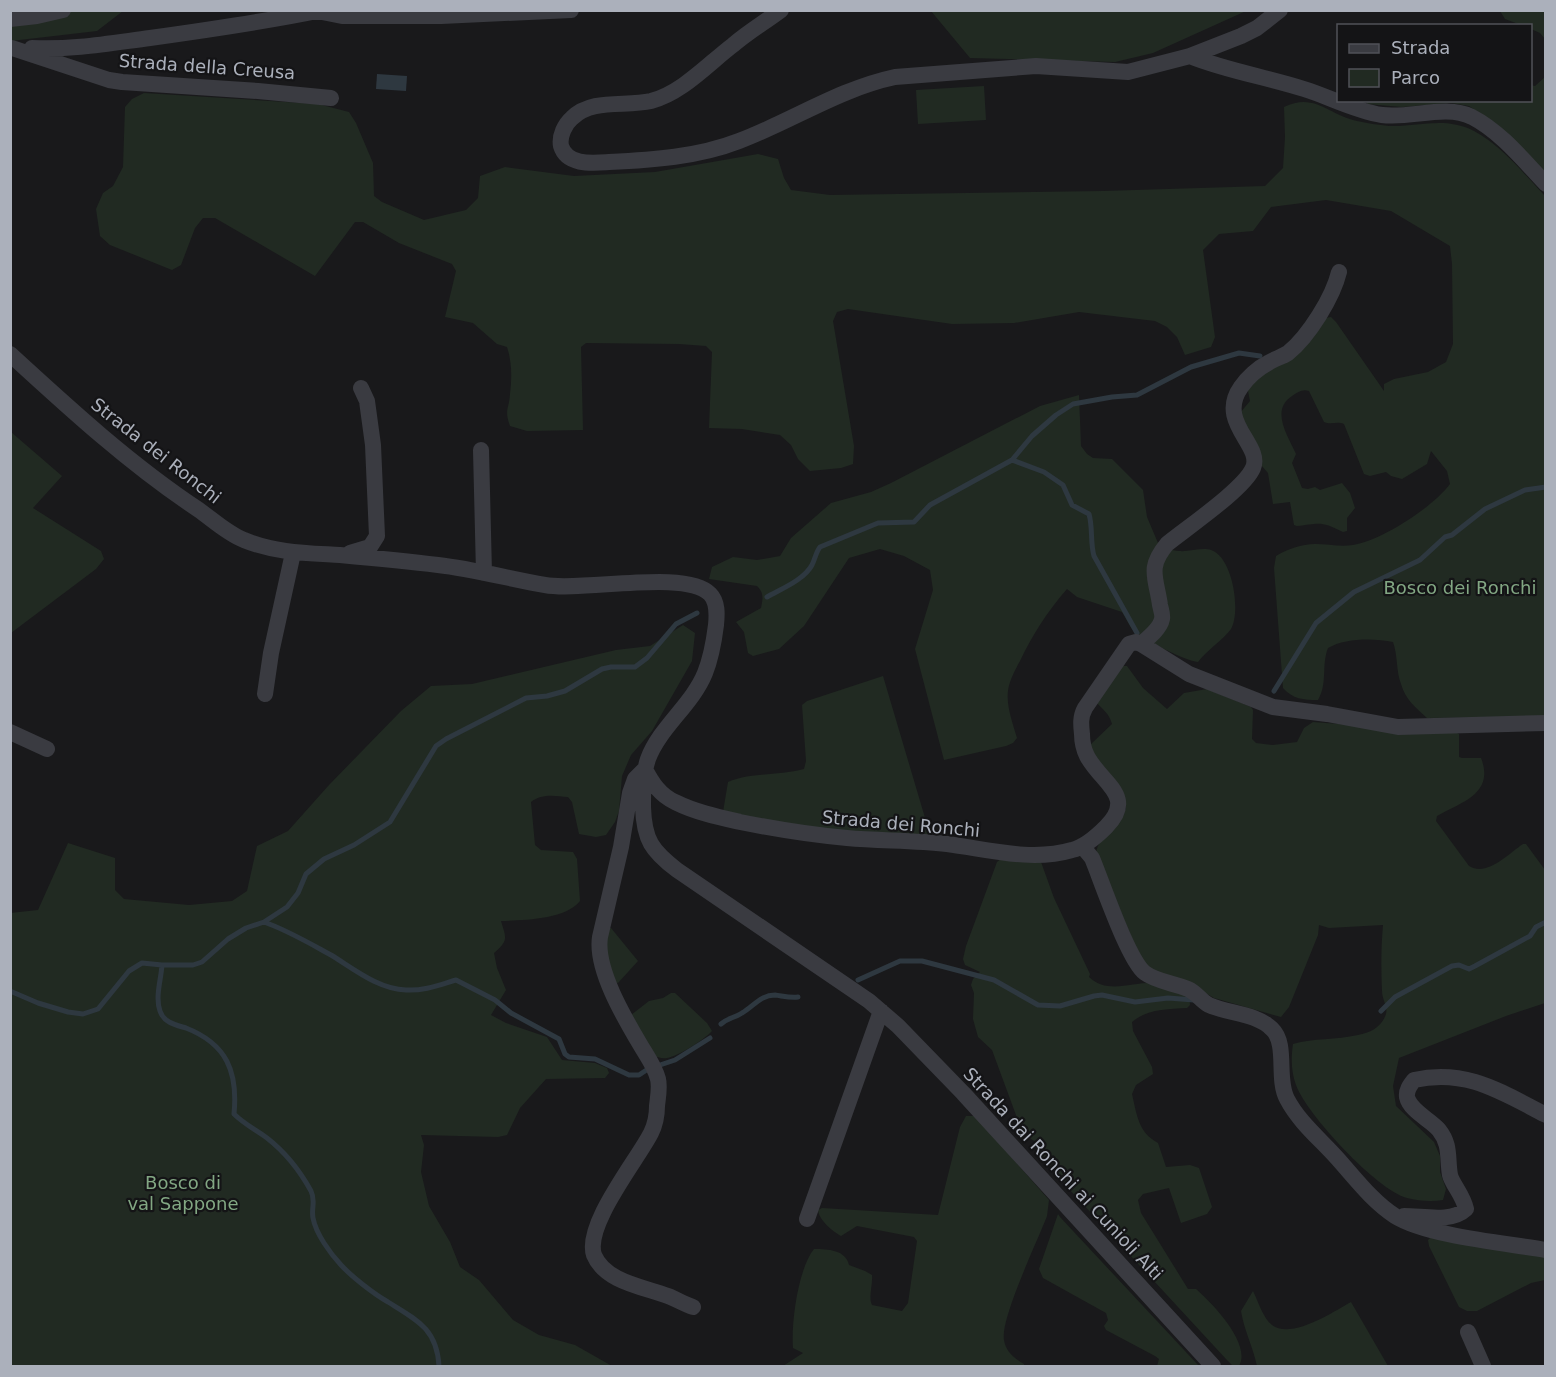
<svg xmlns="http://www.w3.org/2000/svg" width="1556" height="1377" font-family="'DejaVu Sans',sans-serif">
<rect width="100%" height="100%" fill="#19191b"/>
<path fill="#212a22" d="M10,11H123L97,31L11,41Z
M931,11H1246L1153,53L1115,62L970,58Z
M1500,11H1545V39L1540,33L1531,29L1530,26L1521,25L1505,19Z
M1545,77V174L1485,117L1469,106L1451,103L1402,107L1367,104V101L1530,100L1531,85L1535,86Z
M984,86L986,120L918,124L916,90Z
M144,93L318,104L349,112L356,123L373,163L374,196L382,202L424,220L466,210L478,198L480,176L505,167L574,176L655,172L758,154L778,159L784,178L791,190L830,195L1103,191L1265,186L1283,168L1285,137L1284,107C1315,92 1328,115 1357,121C1367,123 1378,125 1389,126C1420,127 1444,116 1474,131C1502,146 1524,174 1545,196V725L1525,717L1427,718C1416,708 1405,699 1401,684C1396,671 1398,656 1393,642C1374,638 1345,638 1328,648C1321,666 1328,683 1318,700C1303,700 1293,699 1283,688L1274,568L1276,556C1287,549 1302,544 1315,544C1328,544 1340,547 1353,545C1381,541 1433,507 1450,484L1447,471L1431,451L1427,464L1402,479L1391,476L1386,472L1370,476L1364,474L1344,424C1337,421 1331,425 1324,422L1309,391C1302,389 1298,392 1292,396C1270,410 1288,436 1296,454L1292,463L1302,488L1308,489L1315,487L1320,490L1342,483L1350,493L1355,508L1347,518V531L1343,532C1322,521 1320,523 1297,526L1294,525L1290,502L1273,504L1268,473L1261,465L1240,413L1250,401L1248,391L1251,382L1325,318L1331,317L1336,322L1384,391V384L1394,379L1428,372L1446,362L1453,344L1452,264L1450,246L1391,211L1326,200L1271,207L1253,231L1219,234L1203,250L1215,337L1211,347L1185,355L1177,337L1167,327L1155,321L1079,312L1014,323L952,324L848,309L837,312L833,321L854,446L853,464L841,468L810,471L798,459L791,445L780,435L742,429L709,428L712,352L706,346L679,344L586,343L581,347L583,430L527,431L510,426C504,409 509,410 510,394C512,378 512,362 507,347L497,344L473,323L445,317L456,271L452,264L399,243L363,222H355L315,276L215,218H203L195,228L181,265L172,270L110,245L100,236L96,209L103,193L113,186L123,167L125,107L132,99Z
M1079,395L1081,446L1087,454L1093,458L1112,459L1143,490L1147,517L1158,543C1164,546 1172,551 1179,551C1189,552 1203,547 1211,550C1233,557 1241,612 1231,629C1224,639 1207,650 1198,662C1185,661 1146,640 1135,632C1130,628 1126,618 1122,612L1077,597L1067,589C1047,612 1033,634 1020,661C1015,670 1009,681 1008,691C1006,706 1013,724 1017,738L1013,743L1006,746L944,760L915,649L933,590L930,570L904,556L880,549L849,558L804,626L779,649L753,656L748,653L744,632L736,622L761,608C763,598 764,593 757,586L709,579L712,567L733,557L757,560L780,556L791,538L831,503L871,492L891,483L1040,406Z
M11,432L62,476L33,508L101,551L104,559L96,569L11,633Z
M683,625L695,633L692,661L652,731L631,755L622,776L619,811L615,822L606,835L596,837L579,834L572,802L568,797C556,796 542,793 531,802L535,845L541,850L573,852L577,859L580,901C565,920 523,920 501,921C506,938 509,940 494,953L497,968L506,990L491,1015L506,1023L547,1037L562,1060L595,1063L607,1068L609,1073L605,1078L546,1079L520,1108L507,1135L498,1137L421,1135L424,1145L421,1172L429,1206L450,1242L460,1267L479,1280L513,1320L539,1335L575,1345L612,1366H11L10,913L38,910L68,843L115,858V890L124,899L189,905L232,901L247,891L257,846L288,831L329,785L401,711L431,686L472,684L616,650L650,646Z
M1120,666H1127L1143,688L1167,709L1184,693L1207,689L1251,707L1253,710L1252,739L1256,743L1273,745L1297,742L1304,728L1313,722L1457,733L1459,734V757L1462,758H1481C1495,794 1461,802 1437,816L1436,821L1469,866C1487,877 1508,854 1523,844H1526L1545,870V1003L1506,1016L1399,1058L1393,1086L1396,1106L1434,1142L1440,1156V1172L1446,1189L1443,1200C1432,1202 1419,1201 1407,1198C1377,1190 1307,1115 1296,1085C1291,1072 1291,1057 1293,1044C1314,1038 1336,1040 1358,1035C1370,1033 1382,1027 1386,1014C1388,1007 1382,999 1382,991C1381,969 1381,948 1383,925L1329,928L1319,925L1318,935L1289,1007L1281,1017L1214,998L1192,985L1144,967L1096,853C1099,832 1125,826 1126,805L1098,762L1090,745L1112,724C1109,713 1103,710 1096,702Z
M883,676L931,838L851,835L723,812L728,782C751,772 779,776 804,769L806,761L802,705L807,701Z
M1003,857L1041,862L1054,898L1090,974L1089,977C1110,997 1138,978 1163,984C1172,986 1181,992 1189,996L1190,1005L1187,1008C1168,1009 1147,1009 1132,1022L1133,1031L1152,1067L1153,1074L1136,1085L1132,1094C1137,1115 1138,1132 1158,1143L1166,1167L1190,1165L1199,1168L1212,1207L1207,1214L1181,1223L1169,1188L1143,1194L1138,1200L1141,1213L1188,1289H1196C1212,1303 1252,1344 1239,1366H1233L1226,1359L1069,1189L1041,1155L1036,1142L1023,1134L992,1050L978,1037L973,1019L974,993L971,985L973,979L980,972L965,965L963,959L966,946L997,862Z
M608,928H611L638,961L618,983L615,982L604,955Z
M671,993H675L707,1023L712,1031C705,1039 679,1056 667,1058C662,1059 657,1057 653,1055L631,1015L649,1001L663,998Z
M966,1116H975L1049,1200L1047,1216C1038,1240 1000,1319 1004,1340C1006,1352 1014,1358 1024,1364V1366H783L803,1353L793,1348C791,1323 798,1269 814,1249C828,1249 846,1250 849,1265L865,1271L872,1275C873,1285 868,1297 872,1305L902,1311L908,1303L917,1241L914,1237L857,1226L841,1236C832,1231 819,1220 818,1210L822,1208L938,1215L960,1127Z
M1058,1214L1060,1217L1199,1366H1157L1159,1359L1155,1356L1106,1330L1104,1326L1108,1320L1106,1313L1043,1278L1039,1269Z
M1431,1237L1545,1256V1280L1531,1283L1477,1311H1467L1459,1307L1429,1246L1428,1240Z
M1253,1291C1258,1301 1263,1318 1272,1325C1291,1340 1333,1312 1351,1302L1388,1366H1257C1253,1347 1244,1330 1241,1311Z"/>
<path fill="#2e3840" d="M377,74L407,76L406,91L376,89Z"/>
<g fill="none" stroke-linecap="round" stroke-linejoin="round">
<path stroke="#2e3840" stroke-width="5" d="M1012,460L1044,472L1063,485L1072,505L1089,514C1093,528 1090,542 1094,556L1137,633
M767,597C781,589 804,580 812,565C815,559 816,552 820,547L878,523L914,522L930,505L1012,460L1032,436L1056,415L1073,404L1112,397L1137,395L1191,367L1239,353L1260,356
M1274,691L1316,623L1354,592L1420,560L1445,537L1452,535L1485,509L1525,490L1546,487
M264,922C287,930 309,943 331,955C354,969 378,989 406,990C424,991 439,985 456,980L495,1000L511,1013L559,1039L565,1054L569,1057L595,1059L629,1075H639L648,1069L675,1060L710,1038
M162,965C161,980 155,997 160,1011C164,1023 176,1025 186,1028C227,1044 238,1072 234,1114C244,1124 256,1130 267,1138C285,1152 300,1171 311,1191C316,1201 311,1208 313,1218C316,1234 330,1253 341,1265C352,1277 374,1294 388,1302C417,1320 437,1329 439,1366
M858,980L900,961H922L994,980L1038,1005L1060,1006L1094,996L1102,995L1135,1002L1168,998L1194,1000
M10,991L38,1003L68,1012L83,1014L98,1009L129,971L142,963L162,965H193L202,962L228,939L246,928L264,922L287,907L298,893L306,874L324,859L354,845L390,822L436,746L446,739L526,698L547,696L565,691L602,669L611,667H635L647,658L676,624L697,613
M1381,1011L1395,997L1452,966L1459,965L1469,969L1475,966L1530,936L1536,927L1546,922
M721,1024C728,1018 734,1018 742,1013C753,1007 760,995 775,995C783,996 790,998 798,997"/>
<path stroke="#3a3b41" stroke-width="16" d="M781,10C765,22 748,32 733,45C708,64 682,93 651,101C625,107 592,98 572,118C565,124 559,136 561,146C567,166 593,163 609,162C652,160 698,157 739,141C792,121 839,89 895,77L1036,66L1128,72L1190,56L1241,36L1257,28L1280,10
M317,11L342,16H441L571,10
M10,19L37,16L63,10
M12,48L109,80L122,82L258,91L331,98
M32,48C72,50 111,43 150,38C208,30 265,22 322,10
M1190,56C1227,71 1267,77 1304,89C1330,97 1355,111 1382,115C1411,119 1445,104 1472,117C1501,132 1524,161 1546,184
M10,354C71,410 131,465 199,510C213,520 228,534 244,540C276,553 307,553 340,555C373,558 405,561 438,565C474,569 509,579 545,585C582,592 686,569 710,594C718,602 717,615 716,625C714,641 711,658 705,673C692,705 660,727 648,759C643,774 643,791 643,807C644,840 652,851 677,870L869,1001L898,1026L963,1093L1213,1366
M481,450L484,573
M350,553L370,547L377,536L373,445L367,401L361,388
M1141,644C1148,638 1160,629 1162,619C1163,615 1161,610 1160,605C1156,577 1147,568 1167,544C1188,527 1244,489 1253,468C1263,445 1216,422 1241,387C1247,378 1258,368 1268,363C1274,359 1282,357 1288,353C1309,336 1333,297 1339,272
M265,694L271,653L293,553
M10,732L47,749
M645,769C652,783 660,795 675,802C695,812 718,817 740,822C775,829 811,835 847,838C880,841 914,840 947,844C987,849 1031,862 1072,850C1085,847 1097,836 1106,827C1137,796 1101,783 1087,756C1084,750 1082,741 1082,734C1081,725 1080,717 1085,708L1129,644L1136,642L1141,644L1189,674L1273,707L1327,714L1398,727L1546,723
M644,770L635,779L630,793L621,847L600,937C595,969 625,1019 641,1046C647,1056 655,1067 658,1079C660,1087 658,1097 657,1106C657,1115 655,1125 651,1133C638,1159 584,1225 594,1255C605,1282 644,1287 668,1296C676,1299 684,1304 693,1307
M1082,846L1092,858C1102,882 1128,960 1145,973C1157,982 1175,983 1188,989C1197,993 1201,1001 1209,1005C1229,1014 1256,1013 1272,1029C1288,1044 1276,1079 1287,1099C1299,1122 1320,1139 1337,1158C1355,1178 1372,1201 1395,1216C1427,1236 1506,1243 1546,1250
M1404,1216C1424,1216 1451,1223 1466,1209C1463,1195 1452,1184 1450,1175C1447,1158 1451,1145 1439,1130C1431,1120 1410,1111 1407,1097C1406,1090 1410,1085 1414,1080C1466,1068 1501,1092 1546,1115
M807,1219L881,1011
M1468,1332L1483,1366"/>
</g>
<g text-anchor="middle" stroke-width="4.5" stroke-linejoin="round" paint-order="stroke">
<g font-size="18" fill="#abb0bb" stroke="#141416">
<text transform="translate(207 67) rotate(4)" y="6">Strada della Creusa</text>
<text transform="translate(156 451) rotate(38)" y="6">Strada dei Ronchi</text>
<text transform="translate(901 824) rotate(5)" y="6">Strada dei Ronchi</text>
<text transform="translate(1063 1174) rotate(47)" y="6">Strada dai Ronchi ai Cunioli Alti</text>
</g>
<g font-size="18" fill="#82a783" stroke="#141416">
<text x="1460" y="594">Bosco dei Ronchi</text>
<text x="183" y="1189">Bosco di<tspan x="183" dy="21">val Sappone</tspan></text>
</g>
</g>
<rect width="1556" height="1377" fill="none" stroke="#abb0bb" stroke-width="24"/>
<rect x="1337" y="24" width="195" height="78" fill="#141416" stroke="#505258" stroke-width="1.5"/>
<rect x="1349" y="44" width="30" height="9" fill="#3a3b41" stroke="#505258" stroke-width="1.5"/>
<text x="1391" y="54" font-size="18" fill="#abb0bb">Strada</text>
<rect x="1349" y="69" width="30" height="18" fill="#212a22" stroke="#505258" stroke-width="1.5"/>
<text x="1391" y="84" font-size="18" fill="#abb0bb">Parco</text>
</svg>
